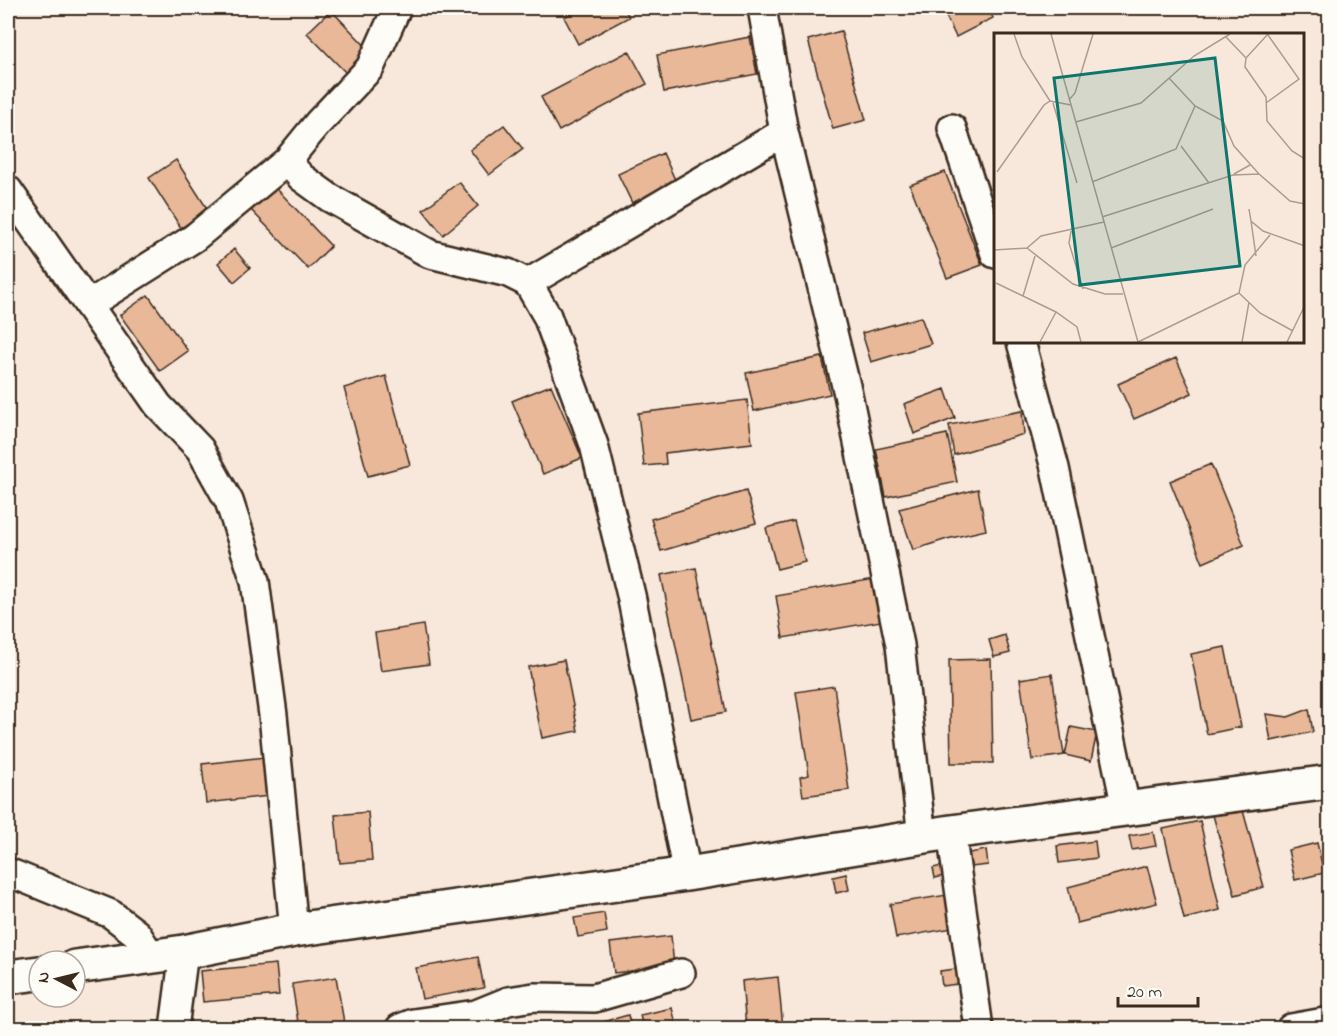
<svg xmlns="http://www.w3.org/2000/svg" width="1337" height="1036" font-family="'Indie Flower',sans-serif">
<rect width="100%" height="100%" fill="#f7e8db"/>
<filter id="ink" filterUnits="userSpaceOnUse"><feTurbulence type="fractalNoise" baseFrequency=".0167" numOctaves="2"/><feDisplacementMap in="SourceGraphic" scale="12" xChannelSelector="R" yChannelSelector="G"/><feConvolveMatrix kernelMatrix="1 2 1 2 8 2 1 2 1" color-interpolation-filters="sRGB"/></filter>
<g filter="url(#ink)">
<path fill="#e8b899" stroke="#3b2a1e" stroke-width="1.5" d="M582,8H624L629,17L578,44L564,17Z
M942,8H988L993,18L956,37Z
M331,10L373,54L349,76L307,33Z
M841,31L866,120L833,129L808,40Z
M750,37L757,74L664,92L657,55Z
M629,51L647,84L559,131L541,97Z
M504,125L523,149L489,175L470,150Z
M663,153L676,182L632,203L618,174Z
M176,160L208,210L181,228L149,178Z
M945,172L982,265L947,278L910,185Z
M459,182L478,206L443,235L423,210Z
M275,187L331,246L308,269L251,210Z
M234,249L250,268L234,282L218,263Z
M148,295L188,351L160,371L120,315Z
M921,317L931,344L871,362L862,333Z
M822,357L830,394L754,411L746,373Z
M1176,358L1192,393L1134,419L1118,384Z
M386,376L410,465L368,476L344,388Z
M551,385L582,458L543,474L512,401Z
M945,389L955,418L914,434L904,404Z
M747,400L752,443L665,453L666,464L644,466L638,413Z
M1022,411L1024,434L954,455L949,425Z
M947,434L957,482L886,497L876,449Z
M1211,464L1244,545L1203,563L1170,481Z
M978,489L986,530L947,539L913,550L899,509Z
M746,491L756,523L661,551L651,519Z
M794,521L805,562L777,569L766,528Z
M696,568L726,712L691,719L661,575Z
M880,578L887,620L783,638L776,596Z
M423,625L429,664L381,671L375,633Z
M1005,635L1010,653L994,657L989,640Z
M1225,647L1241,727L1207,734L1191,654Z
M991,659L993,763H951L949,660Z
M564,660L578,731L542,738L528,667Z
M1052,674L1064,755L1032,760L1020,679Z
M834,686L849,790L803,796L800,777L809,775L796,692Z
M1309,709L1313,732L1271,741L1266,714L1288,717Z
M1071,727L1097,732L1091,761L1065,755Z
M274,756L278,795L206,803L202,764Z
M1242,807L1264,887L1235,895L1213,815Z
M368,812L372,860L340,863L335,815Z
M1200,821L1220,910L1184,919L1163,829Z
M1153,832L1156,846L1132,850L1129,836Z
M1095,841L1097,858L1059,863L1057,846Z
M1317,843L1324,873L1295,880L1288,850Z
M986,850L988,865L971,867L969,853Z
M942,866L944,876L935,878L933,868Z
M1147,866L1157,903L1077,923L1068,887Z
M846,874L849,890L836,893L833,877Z
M947,895L953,928L896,938L890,904Z
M604,913L607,932L578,937L574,918Z
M671,936L674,966L614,973L610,943Z
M478,957L484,988L422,999L416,968Z
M276,964L279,995L203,1002L200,971Z
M963,968L966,983L942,986L940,971Z
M336,977L345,1028H299L292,984Z
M778,977L783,1028H746L742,981Z
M672,1008L677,1028H643L640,1015Z
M628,1015L631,1028H602L600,1023Z"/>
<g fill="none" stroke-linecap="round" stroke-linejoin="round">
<g stroke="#3b2a1e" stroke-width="32">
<path id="street" d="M762,8L784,132L848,394L900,645L922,837
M952,128L995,254
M287,161L301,177L330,198L430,254L508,273L528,283L547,316L594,445L631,595L687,874
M8,190L158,405L200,449L229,501L255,581L273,715L294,930
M528,283L784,132
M88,305L194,238L287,161L318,123L370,68L397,8
M1021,342L1055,468L1126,808
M951,832L979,1028
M8,872L111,914L137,934L151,956
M174,1028L184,952
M400,1028L413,1023L476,1014L508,1001L534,997L594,998L681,973
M1291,1028L1330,1021"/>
</g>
<g stroke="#3b2a1e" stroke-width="38">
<path id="secondary" d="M75,967L184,952L294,930L687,874L951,832L1330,782
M8,977L39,973"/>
</g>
<use href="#street" stroke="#fdfcf7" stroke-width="27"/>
<use href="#secondary" stroke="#fdfcf7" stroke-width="33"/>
</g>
</g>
<g transform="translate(994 33)">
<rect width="310" height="310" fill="#f7e8db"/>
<path fill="none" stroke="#ac9c8f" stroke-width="1.5" d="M20,1L28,24L56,68L77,72M57,1L144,309M274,1L252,25L251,34L272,64L273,88L298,118L311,126M232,4L252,25M175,45L201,73L229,88L240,113L265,141M75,67L81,60L99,1M59,70L83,150M272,70L305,46L274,2M82,89L147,70L200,23L236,1M187,113L215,150M3,139L50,72L56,68M240,141L256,132M98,149L182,116L201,73M255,176L257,188L269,198L311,213M108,184L239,142L265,141L296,168L311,171M257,188L262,223M77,198L75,210L89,256M276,202L251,232L245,260L266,280L299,298M33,215L79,251L111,261H129M117,215L219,176M0,217L33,215L47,203L110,189M2,250L62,279L83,294L87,309M29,263L41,223M46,309L62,279M144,309L245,260M248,309L255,269M293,309L311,272"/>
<path fill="#0f766e" fill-opacity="0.15" stroke="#0f766e" stroke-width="3" d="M221,25L246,233L86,252L60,45Z"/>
<rect width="310" height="310" fill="none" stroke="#3b2a1e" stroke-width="3"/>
</g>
<rect width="1337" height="1036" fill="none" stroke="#fdfcf7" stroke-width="30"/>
<rect x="15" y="15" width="1307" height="1006" fill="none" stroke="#3b2a1e" stroke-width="2" filter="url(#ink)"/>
<g transform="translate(57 979) rotate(277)"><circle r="28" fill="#fdfcf7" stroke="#afa8a0" stroke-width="1.5"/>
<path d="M0-4.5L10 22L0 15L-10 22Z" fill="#3b2a1e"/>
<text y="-9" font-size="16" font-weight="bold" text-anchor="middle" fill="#3b2a1e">N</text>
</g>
<path d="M1118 997v9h80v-9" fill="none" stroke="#3b2a1e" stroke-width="3"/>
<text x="1127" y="997" font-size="18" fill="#3b2a1e" stroke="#fdfcf7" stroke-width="4.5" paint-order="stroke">20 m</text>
</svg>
